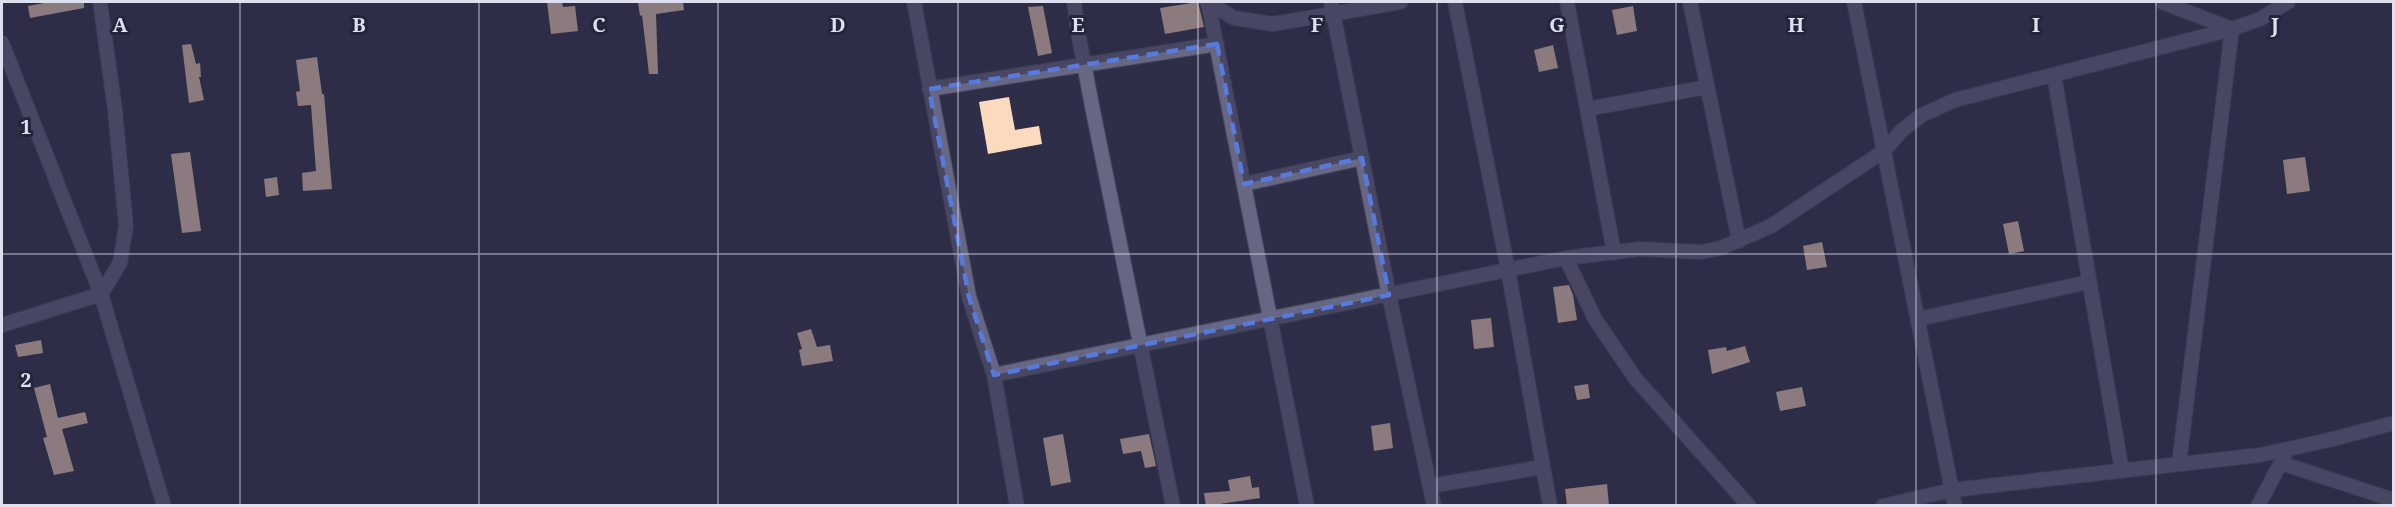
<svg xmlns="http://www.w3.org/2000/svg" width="2395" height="507" font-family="'Noto Serif',serif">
<rect width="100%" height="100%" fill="#2e2e48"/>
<path fill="#fcdabe" d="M50,2H84V8L30,18L28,6Z
M547,2H562L563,7L575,6L578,31L551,34Z
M638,2H683L684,10L656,14L658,74H649L642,15L640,16Z
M1198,2L1204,27L1165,34L1160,8Z
M1043,6L1052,53L1038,56L1028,7Z
M1633,6L1637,31L1617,35L1612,10Z
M191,44L196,64L200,63L201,77H199L204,100L189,103L182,45Z
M1553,45L1558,68L1539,72L1534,50Z
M317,57L322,94H324L332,189L303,191L302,173L316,171L311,105L298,106L296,92L300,91L296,60Z
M1009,97L1015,130L1039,126L1042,144L988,154L979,102Z
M190,152L201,231L182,233L171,154Z
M2305,157L2310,191L2287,194L2283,160Z
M277,177L279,195L266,197L264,179Z
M2018,221L2024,251L2009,254L2003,224Z
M1822,242L1827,267L1807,270L1803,246Z
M1569,285L1573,295L1577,320L1558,323L1553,287Z
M1491,318L1494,347L1474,349L1471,320Z
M811,329L817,347L830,345L833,361L802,366L799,350L802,349L797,333Z
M41,340L43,353L18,357L15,345Z
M1745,346L1750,362L1712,374L1708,350L1726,347L1727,351Z
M50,384L58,418L85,412L88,423L62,429L74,471L54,475L43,438L47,437L34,388Z
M1588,384L1590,398L1577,400L1574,386Z
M1802,387L1806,406L1780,411L1776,392Z
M1390,423L1393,448L1374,451L1371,426Z
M1063,434L1071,482L1051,486L1043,438Z
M1149,434L1156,466L1145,468L1141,451L1123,454L1120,439Z
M1250,476L1252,488L1259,487L1260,498L1206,506L1204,493L1230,491L1228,480Z
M1607,484L1609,506H1567L1565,489Z"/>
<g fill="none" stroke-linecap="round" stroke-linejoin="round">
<g stroke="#4a4a5f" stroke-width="16">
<path id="minor" d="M914,2L969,297L994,375L1017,506
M1074,2L1079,38L1093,111L1173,506
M1207,2L1234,18L1273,24L1401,2
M1208,2L1307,506
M1331,2L1389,295L1434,506
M1455,2L1508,270L1550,506
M1567,2L1614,253
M1690,2L1739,241
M1854,2L1955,506
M2162,2L2232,29
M2,43L101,294L164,506
M2054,75L2122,471
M929,89L1217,44
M1587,109L1707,87
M1244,184L1362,158
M1566,258L1595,319L1635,378L1749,506
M1918,319L2089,282
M2,325L101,294L120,263L126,226L115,110L100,2
M994,375L1566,258L1640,249L1701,252L1721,248L1771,226L1884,151L1902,130L1922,115L1955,100L2232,29L2260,19L2288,2
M2281,463L2394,500
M2179,464L2232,29
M1430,486L1543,467
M1883,506L1952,490L2260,455L2329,440L2394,423
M2258,506L2285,455"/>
</g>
<use href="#minor" stroke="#666784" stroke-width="14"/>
</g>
<path d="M0 0H2395V507H0ZM1217,44L1244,184L1362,158L1389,295L994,375L969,297L929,89Z" fill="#2e2e48" fill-opacity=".55" fill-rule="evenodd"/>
<path fill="none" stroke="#577adf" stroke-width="4.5" stroke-dasharray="12 8" stroke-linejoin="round" d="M1217,44L1244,184L1362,158L1389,295L994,375L969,297L929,89Z"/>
<path fill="none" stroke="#dedfef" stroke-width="1.5" stroke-opacity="0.55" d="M240,2V506M479,2V506M718,2V506M958,2V506M1198,2V506M1437,2V506M1676,2V506M1916,2V506M2156,2V506M2,254H2394"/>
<g font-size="20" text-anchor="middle" font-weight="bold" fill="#dedfef" stroke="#24243d" stroke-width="6" stroke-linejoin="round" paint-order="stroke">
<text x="120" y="32">A</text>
<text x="359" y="32">B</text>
<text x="599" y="32">C</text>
<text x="838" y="32">D</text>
<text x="1078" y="32">E</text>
<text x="1317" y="32">F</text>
<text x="1557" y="32">G</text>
<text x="1796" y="32">H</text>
<text x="2036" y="32">I</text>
<text x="2275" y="32">J</text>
<text x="26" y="134">1</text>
<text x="26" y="387">2</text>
</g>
<rect width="2395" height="507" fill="none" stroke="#dedfef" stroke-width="6"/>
</svg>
